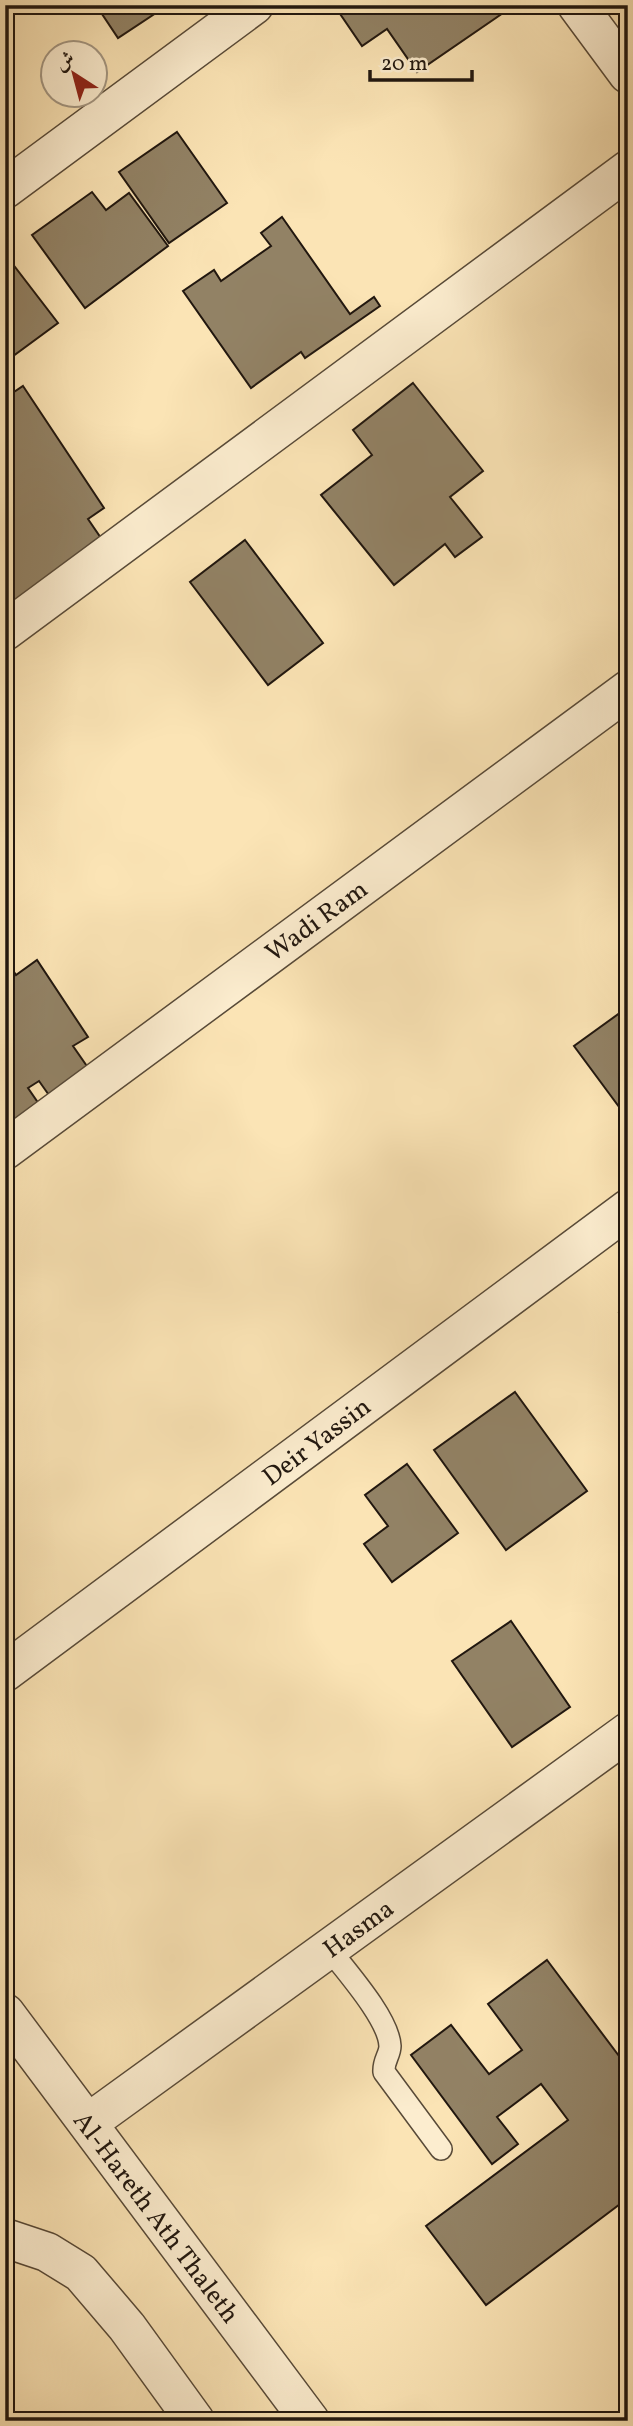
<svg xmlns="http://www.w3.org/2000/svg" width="633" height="2426" font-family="Vollkorn,Amiri,serif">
<rect width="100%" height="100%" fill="#fbe4b5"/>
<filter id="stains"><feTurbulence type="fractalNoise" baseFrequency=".00286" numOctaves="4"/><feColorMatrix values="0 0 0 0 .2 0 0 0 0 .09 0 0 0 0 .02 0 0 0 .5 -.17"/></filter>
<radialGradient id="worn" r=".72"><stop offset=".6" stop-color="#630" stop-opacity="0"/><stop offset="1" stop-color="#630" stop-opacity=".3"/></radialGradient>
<path fill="#928265" stroke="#21170f" stroke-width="2" d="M96,5H168L118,38Z
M334,5H497L503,13L417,72L387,29L362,46Z
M177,132L227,203L169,243L119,172Z
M92,192L106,210L129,193L168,246L85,308L32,235Z
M282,217L350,314L374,297L380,306L305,358L301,352L251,388L183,291L214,270L221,281L271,246L261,233Z
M5,254L58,323L5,362Z
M413,383L483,471L450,497L482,537L455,557L445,544L394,585L321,495L372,455L353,430Z
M23,386L104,508L88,519L105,544L5,610V398Z
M245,540L323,643L268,685L190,582Z
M5,958L16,975L37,960L88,1037L73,1046L91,1072L51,1098L39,1081L28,1088L41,1107L5,1130Z
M628,1007V1119L574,1046Z
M628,1306V1326L619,1313Z
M515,1392L587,1491L506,1550L434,1450Z
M407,1464L458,1533L392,1582L364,1544L388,1526L365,1495Z
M511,1621L570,1707L512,1747L452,1661Z
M547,1960L628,2068V2198L486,2305L426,2226L568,2120L541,2084L497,2117L518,2144L492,2164L411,2055L451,2025L489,2074L522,2050L488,2004Z"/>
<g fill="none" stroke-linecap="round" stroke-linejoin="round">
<g stroke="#584a38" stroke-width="24">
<path id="service" d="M329,1949C346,1971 389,2019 390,2046C390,2055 383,2061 384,2072L441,2149"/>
</g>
<g stroke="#584a38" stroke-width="41">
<path id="minor" d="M577,5L628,74
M5,189L254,5
M5,631L628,170
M5,1150L628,690
M5,1672L628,1209
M5,2013L310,2421
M88,2123L628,1732
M5,2238L47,2252L81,2273L127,2327L195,2421"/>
</g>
<use href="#service" stroke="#fcedcf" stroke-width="21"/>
<use href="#minor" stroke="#fcedcf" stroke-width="38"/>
</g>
<g text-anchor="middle" stroke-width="5" stroke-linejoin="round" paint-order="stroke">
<g font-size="26" fill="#21170f" stroke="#fcedcf">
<text transform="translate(316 920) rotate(-36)" y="9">Wadi Ram</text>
<text transform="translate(316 1441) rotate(-37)" y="9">Deir Yassin</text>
<text transform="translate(358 1928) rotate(-36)" y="9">Hasma</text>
<text transform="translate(157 2217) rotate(53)" y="9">Al-Hareth Ath Thaleth</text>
</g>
</g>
<rect width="633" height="2426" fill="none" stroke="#fbe4b5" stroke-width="28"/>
<rect x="7" y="7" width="619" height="2412" fill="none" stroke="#21170f" stroke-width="3.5"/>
<rect x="14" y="14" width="605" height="2398" fill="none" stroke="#21170f" stroke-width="2"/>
<g transform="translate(74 74) rotate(324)"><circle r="33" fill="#fcedcf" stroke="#a49782" stroke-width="2"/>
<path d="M0-5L12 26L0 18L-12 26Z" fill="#8f2418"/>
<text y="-10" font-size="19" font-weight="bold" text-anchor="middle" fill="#21170f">ش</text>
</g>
<path d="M370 70v10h102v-10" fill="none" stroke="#21170f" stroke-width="3.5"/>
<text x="381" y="70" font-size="21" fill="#21170f" stroke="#fcedcf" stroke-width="5" paint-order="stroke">20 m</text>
<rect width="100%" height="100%" filter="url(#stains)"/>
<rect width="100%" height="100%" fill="url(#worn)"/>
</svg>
